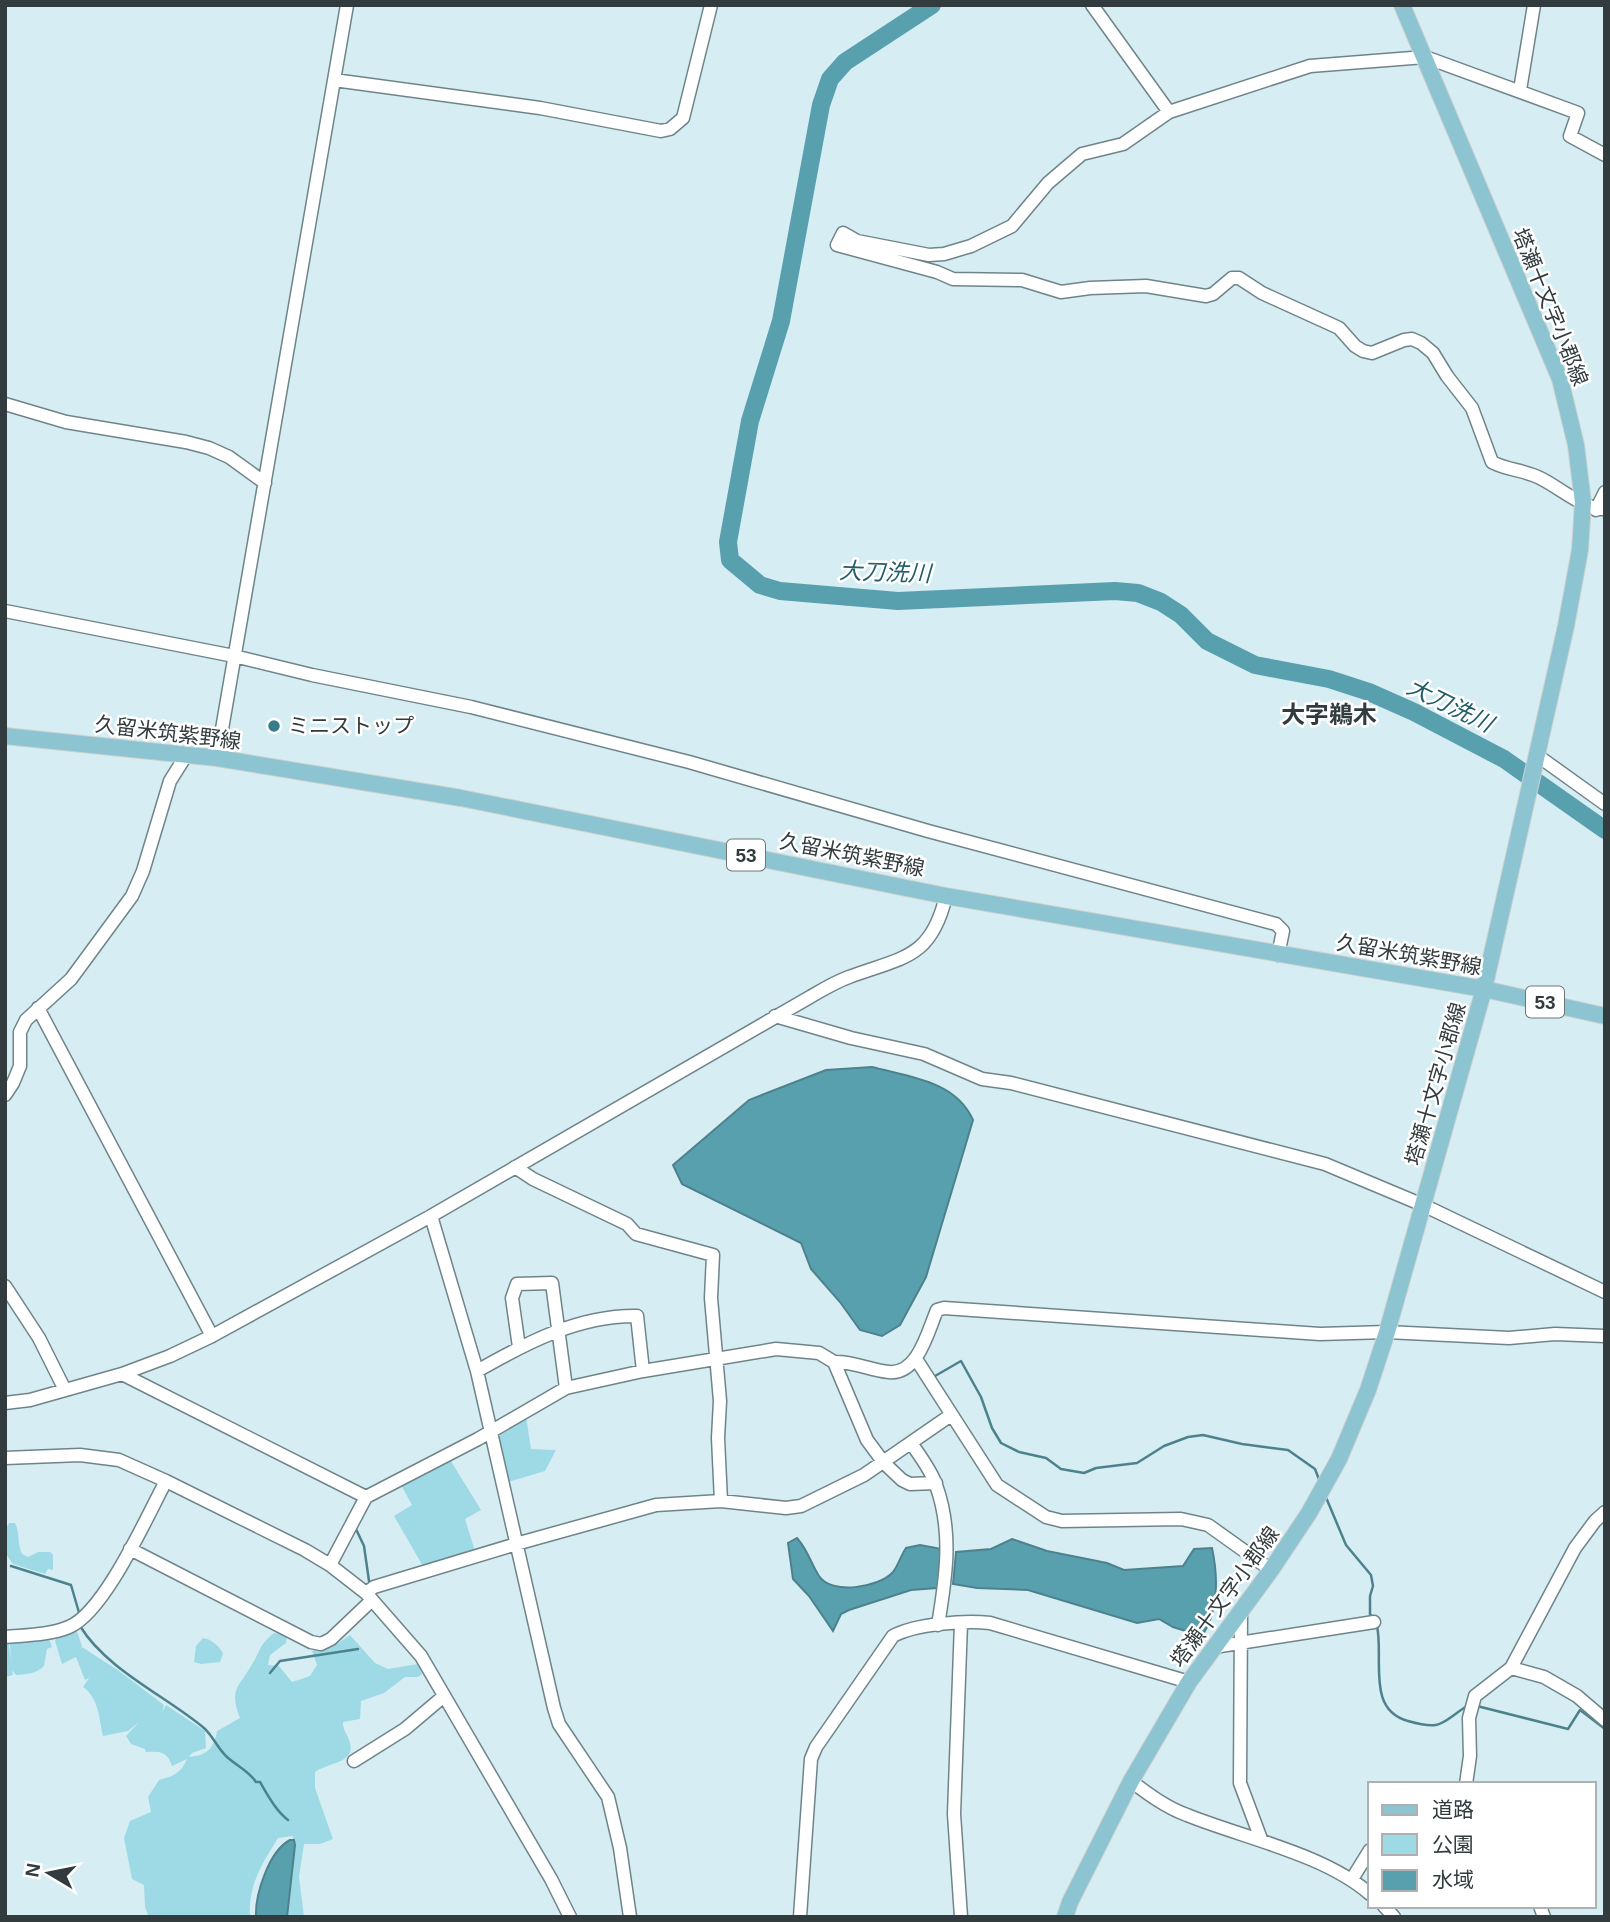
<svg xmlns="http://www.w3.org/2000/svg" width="1610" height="1922" font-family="Helvetica,'Noto Sans JP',sans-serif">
<rect width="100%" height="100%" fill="#d6eef3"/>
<path fill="#9ed9e6" d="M526,1416L531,1449L556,1450L545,1471L508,1482L496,1433Z
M449,1458L481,1510L465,1519L475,1551L424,1568L394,1516L412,1505L401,1485Z
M9,1523H15C20,1532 17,1544 22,1554L28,1557L38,1552H50L53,1555V1570L48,1569L45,1574L13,1564L6,1554V1529Z
M76,1629L82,1646L80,1649L82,1647L119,1671L164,1705L162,1712L166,1705L205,1731L206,1748L192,1753L189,1757C207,1755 214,1749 217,1731L240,1718C229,1689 238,1688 251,1666C262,1649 257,1647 274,1633L287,1635L286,1643L270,1655L268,1665L279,1666L292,1682L310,1676L317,1665L312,1651L340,1642L350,1635L375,1663L388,1669L418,1664L422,1674L418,1677H405L384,1693L361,1701L360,1719L343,1722C343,1731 348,1735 350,1743C356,1763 326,1763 315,1772V1788L333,1839L320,1844H304L299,1877L304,1917H278L293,1836L278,1838C262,1864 248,1885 250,1917H149L145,1907L144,1885L132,1879L124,1838L130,1821L151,1812L148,1797L159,1780C174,1776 181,1773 187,1759L172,1766C167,1751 160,1751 146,1752L145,1749L131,1744L126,1736L139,1722L128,1731L103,1736C99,1719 99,1698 83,1687L89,1678L85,1680L76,1657L62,1664L55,1641L57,1636Z
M48,1636L52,1647L47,1649L44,1666C36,1674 27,1674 16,1675L12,1670L13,1675L5,1677V1640H8L12,1664L9,1639Z
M203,1638C211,1639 220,1646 223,1654L220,1662L201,1664L194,1662L196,1646Z"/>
<path fill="#59a0af" stroke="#4d828d" stroke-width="2" d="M872,1067C910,1077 956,1081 973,1120L926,1277L900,1325L882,1336L860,1330L840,1302L811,1269L801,1243L682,1184L673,1165L749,1100L826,1070Z
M797,1538C809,1552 810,1562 819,1576C831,1595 879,1588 893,1572C898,1566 901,1555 906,1548L920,1545L942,1549L941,1580L937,1588L911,1590L849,1610L841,1614L833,1631L809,1596L793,1579L788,1543Z
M1012,1539L1047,1551L1107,1563L1124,1570L1183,1566L1194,1549L1212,1548C1218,1576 1219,1611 1202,1636L1173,1627L1159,1619L1137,1623L1028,1590L977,1588L953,1584L956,1552L991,1549Z
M290,1840H294L295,1845L287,1917H256C255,1894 269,1851 290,1840Z"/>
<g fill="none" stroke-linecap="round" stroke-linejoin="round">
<path stroke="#4d828d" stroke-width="2.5" d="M935,1376L961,1361L981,1397L992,1428L1001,1443L1019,1452L1046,1458L1061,1469L1084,1473L1096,1468L1137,1463L1164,1446L1188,1437L1203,1435L1242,1444L1288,1450L1315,1469L1320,1482
M1325,1495L1346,1545L1371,1575L1373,1586L1370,1596V1614L1372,1617
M355,1527L364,1546L369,1581
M11,1566L71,1585L80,1616
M80,1626C107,1670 166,1696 204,1728C213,1736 218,1749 227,1757C237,1766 249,1771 256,1782H260C267,1794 276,1811 288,1820
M1377,1626C1384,1658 1366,1710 1408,1721C1443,1731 1440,1723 1467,1706
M270,1673L280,1661L358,1649
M1477,1706L1568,1729L1580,1710L1605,1729"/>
<path stroke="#59a0af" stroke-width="18" d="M932,5L845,62L830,79L821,105L781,321L750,421L728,542L730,560L760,585L780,591L898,601L1115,591L1138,593L1161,602L1181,615L1207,641L1255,665L1329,679L1369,692L1414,712L1504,759L1605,830"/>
<g stroke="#6f8489" stroke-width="15">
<path id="minor" d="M1092,5L1169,112
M334,80L540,108L661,131L670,129L683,118L711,5
M1520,90L1534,5
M1605,155L1570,136L1578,113L1425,57L1310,66L1169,112L1123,144L1082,154L1048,183L1012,226L971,246L944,254L929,255L857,241L843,233L837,245L937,272L953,279L1022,280L1061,292L1090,288L1146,286L1206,296L1213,294L1232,278H1239L1262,293L1339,328L1355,346L1363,351L1372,353L1404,340L1412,339L1421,343L1433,353L1447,376L1472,408L1492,462C1506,470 1525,470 1540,478C1559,487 1584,510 1605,509
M5,404L66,422L186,442L209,448L229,457L265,483
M1596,510L1605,492
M5,611L234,656L312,675L471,707L689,762L928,831L1276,924L1283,931L1278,955
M1538,756L1605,804
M217,758L347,5
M38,1008L212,1336
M775,1016L851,1038L924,1054L982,1079L1011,1083L1325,1164L1423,1205L1605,1292
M5,1095L13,1083L20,1066V1032L26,1020L71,979L132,896L143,871L170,781L187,754
M515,1167L533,1179L627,1224L636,1234L713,1255L711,1298L720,1401L718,1438L721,1501
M431,1216L477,1371L554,1708L559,1724L608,1797L620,1848L630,1917
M5,1286L39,1338L65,1390
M519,1347L512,1298L517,1284L552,1283L566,1388
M916,1359L997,1485L1046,1517L1062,1521L1181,1519L1208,1525L1271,1570
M834,1362C853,1361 869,1370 889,1372C918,1375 928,1331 937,1310L944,1308L1320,1334L1387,1332L1509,1338L1555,1334L1605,1336
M477,1371C526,1343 579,1315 637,1316L643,1371
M122,1374L366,1497
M5,1403L30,1400L122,1374L170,1356L212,1336L431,1216L810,997C822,990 835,982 849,977C903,957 931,959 946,896
M911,1443C920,1456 931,1470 936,1485C953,1532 946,1577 938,1625
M5,1458L80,1455L119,1460L166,1481L305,1550L330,1565L366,1593L421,1656L551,1879L570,1917
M130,1549L311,1642L321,1644L331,1639L372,1600
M330,1565L366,1497L478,1439L566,1388L643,1371L776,1349L819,1353L834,1362L867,1440L884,1463L902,1480L910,1484L936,1483
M366,1593L374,1587L523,1542L656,1505L721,1501L786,1508L801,1506L864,1475L951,1415
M1241,1612L1240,1783L1261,1839
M5,1637C26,1635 50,1635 69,1627C105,1612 147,1516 166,1481
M1214,1647L1374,1622
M1511,1668L1544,1677L1577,1696L1605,1720
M354,1761L405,1729L444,1696
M1131,1781C1148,1794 1167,1808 1187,1815C1244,1838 1324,1854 1370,1894
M1466,1784L1470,1756L1469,1718L1475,1696L1511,1668L1575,1548L1595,1521L1605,1512
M1352,1879L1370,1850
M1384,1906L1394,1917
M1540,1906L1544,1917
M800,1917L811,1759L816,1747L893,1636C915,1624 965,1620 990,1623L1189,1682
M961,1917L954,1814L961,1623"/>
</g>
<g stroke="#ced0d0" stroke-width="18">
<path id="major" d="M5,736L217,758L461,798L946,896L1484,989L1605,1016
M1065,1917L1070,1902L1131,1781L1189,1682L1271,1570L1309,1513L1339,1459L1368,1390L1387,1332L1484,989L1566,626L1580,550L1583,502L1576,445L1560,379L1402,5"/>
</g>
<use href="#minor" stroke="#fff" stroke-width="12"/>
<use href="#major" stroke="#8cc5d1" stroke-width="16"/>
</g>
<circle fill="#377c8a" stroke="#fff" stroke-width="2.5" cx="274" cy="726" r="7"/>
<g text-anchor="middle" stroke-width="5" stroke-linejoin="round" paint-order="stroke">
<g fill="#fff" stroke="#707677" stroke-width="2">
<rect x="727" y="839.5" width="38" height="31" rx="5"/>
<rect x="1526" y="986.5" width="38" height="31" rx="5"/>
</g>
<g font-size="19" font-weight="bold" fill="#323b3d">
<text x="746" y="862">53</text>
<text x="1545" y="1009">53</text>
</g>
<g font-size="21" fill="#323b3d" stroke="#fff">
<text transform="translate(1550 307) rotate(68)" y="7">塔瀬十文字小郡線</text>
<text transform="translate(168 733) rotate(7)" y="7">久留米筑紫野線</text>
<text transform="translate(852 855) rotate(11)" y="7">久留米筑紫野線</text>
<text transform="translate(1409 955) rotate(10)" y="7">久留米筑紫野線</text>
<text transform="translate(1436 1084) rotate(-74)" y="7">塔瀬十文字小郡線</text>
<text transform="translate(1225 1597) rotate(-54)" y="7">塔瀬十文字小郡線</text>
</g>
<g font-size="21" fill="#323b3d" stroke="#fff" text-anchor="start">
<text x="288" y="733">ミニストップ</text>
</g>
<g font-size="23" font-style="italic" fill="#225d69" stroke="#fff">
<text transform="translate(885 572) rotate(2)" y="8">大刀洗川</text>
<text transform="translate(1450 705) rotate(26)" y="8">大刀洗川</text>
</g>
<g font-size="24" font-weight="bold" fill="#323b3d" stroke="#fff">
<text x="1329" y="723">大字鵜木</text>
</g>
</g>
<rect width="1610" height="1922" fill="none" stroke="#323b3d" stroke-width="14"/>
<rect x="1368" y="1782" width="228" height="126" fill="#ffffff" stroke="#adb1b1" stroke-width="2"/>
<rect x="1382" y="1805" width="35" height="10" fill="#8cc5d1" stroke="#adb1b1" stroke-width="2"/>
<text x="1432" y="1817" font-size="21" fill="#323b3d">道路</text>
<rect x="1382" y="1834" width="35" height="21" fill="#9ed9e6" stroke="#adb1b1" stroke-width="2"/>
<text x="1432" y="1852" font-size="21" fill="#323b3d">公園</text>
<rect x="1382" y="1870" width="35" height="21" fill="#59a0af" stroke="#adb1b1" stroke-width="2"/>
<text x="1432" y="1887" font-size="21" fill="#323b3d">水域</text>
<g transform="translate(49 1873) rotate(280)" stroke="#ffffff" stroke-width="5" paint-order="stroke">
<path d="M0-5L12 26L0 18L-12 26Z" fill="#323b3d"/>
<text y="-10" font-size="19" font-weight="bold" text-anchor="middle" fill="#323b3d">N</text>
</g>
</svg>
